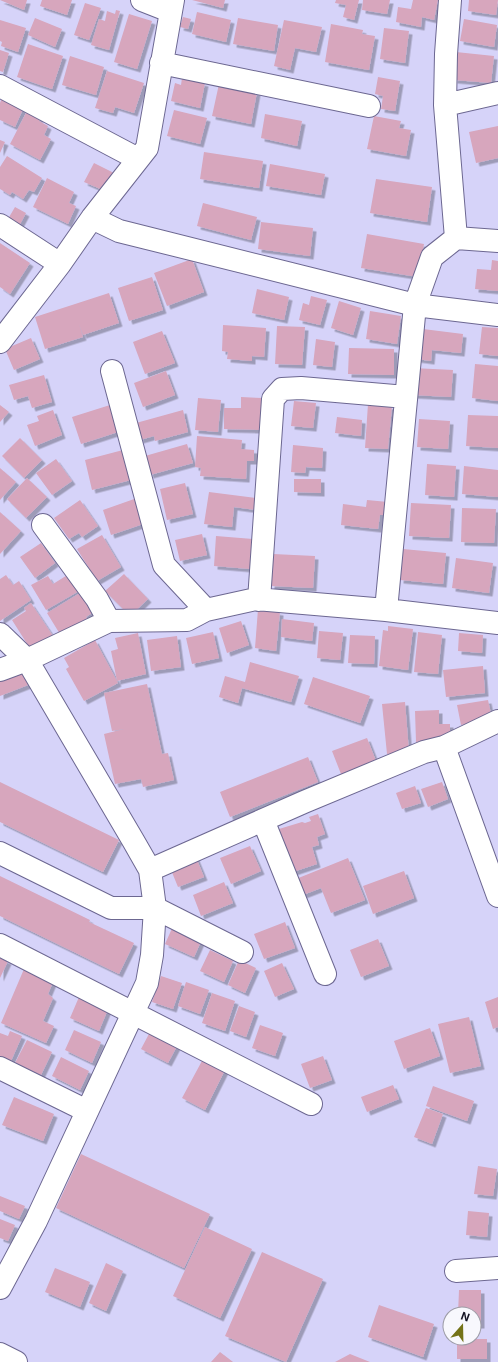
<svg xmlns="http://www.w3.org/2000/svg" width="498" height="1362" font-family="Inter,sans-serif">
<defs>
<filter id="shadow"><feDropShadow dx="3.5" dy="3.5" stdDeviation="0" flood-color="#0004"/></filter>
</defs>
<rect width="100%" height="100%" fill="#d6d3f9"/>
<path fill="#d7a6bd" filter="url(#shadow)" d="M0,0H27L24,10Z
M42,0H72L67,15L40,6Z
M192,0H225L223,8Z
M336,0H359L354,20L343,17L346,5L335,3Z
M363,0H390L387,14L362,10Z
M413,0H438L434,20L422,17L421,27L396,22L398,7L411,9Z
M469,0H498L496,15L468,11Z
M85,3L101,8L89,40L74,35Z
M116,10L120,11L109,50L91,45L99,19L105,21L107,11L115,14Z
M197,12L231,20L226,42L192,34Z
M129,14L152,21L137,69L114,62Z
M183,17L191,19L188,29L180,27Z
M35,18L62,29L55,47L28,35Z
M238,18L278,25L274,51L233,44Z
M464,19L497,25L494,47L460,41Z
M0,20L26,28L18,52L1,46L2,42L0,41Z
M284,20L322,27L316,52L295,48L290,70L274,66Z
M331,24L363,30L362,34L375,36L369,70L325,62Z
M384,28L409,31L405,63L380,59Z
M28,44L63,56L52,89L17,77Z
M0,50L9,53L3,72L0,71Z
M456,52L494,56L491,83L454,80Z
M70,56L104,67L96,95L62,85Z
M107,71L144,83L134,113L115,107L113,113L95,108Z
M378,77L400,81L395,111L381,109L383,96L375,94Z
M182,78L205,83L200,108L171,101L175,83L181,85Z
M219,84L257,92L251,124L212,116Z
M2,97L23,109L15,127L0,120V103Z
M174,110L207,118L200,144L167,136Z
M27,111L40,118L39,121L48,126L44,135L51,139L40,160L10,144Z
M265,114L302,121L297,146L261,138Z
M374,116L401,121L399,128L411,130L406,156L367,149Z
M498,126V158L476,163L469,132Z
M0,140L5,142L0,153Z
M204,152L263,161L259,188L200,179Z
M7,156L42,178L34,192L29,190L23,199L12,192L10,195L0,189V167Z
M94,163L114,173L105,191L84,182Z
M270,164L325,174L321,195L266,186Z
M47,178L74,192L69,203L76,206L68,224L33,207Z
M376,179L432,187L427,222L370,213Z
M203,203L257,217L251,240L197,226Z
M15,207L26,213L19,226L8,219Z
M261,222L313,228L310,256L258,249Z
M367,234L424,244L418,277L361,268Z
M0,243L30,263L10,294L0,287Z
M192,259L204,292L167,306L154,273Z
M492,260L498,261V291L475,289L477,269L491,270Z
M152,277L163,310L129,321L118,288Z
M257,289L289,297L284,320L252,313Z
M109,293L119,323L83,335L79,324L83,337L45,349L35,317Z
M311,296L327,300L320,325L299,320L303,303L309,305Z
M339,301L361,308L353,335L331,328Z
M370,311L401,316L397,344L366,339Z
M223,325L266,328L264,357L252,356V361L227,359L228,352L222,351Z
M277,326L305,327L302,365L275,364Z
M482,327L498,328V356L479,354Z
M423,329L463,334L461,353L432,350L431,361L416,359Z
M162,331L175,363L145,374L133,342Z
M31,338L40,359L14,370L5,349Z
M316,339L335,342L332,367L313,365Z
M349,348L394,349V375L348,374Z
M475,364L498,366V401L472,398Z
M413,368L453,370L451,397L412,395Z
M166,371L175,395L143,407L134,383Z
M44,375L52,402L32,408L28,396L14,400L9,385Z
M241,397L262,398L261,430L224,429V408H241Z
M198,398L221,400L218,432L195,430Z
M294,401L316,403L313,428L291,426Z
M368,404L392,406L388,449L365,448Z
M0,405L9,412L0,422Z
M110,405L118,432L81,444L72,417Z
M53,410L62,435L35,446L27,425L39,421L37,416Z
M183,410L188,432L155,441L154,436L140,440L136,423Z
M468,415L498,416V448L466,446Z
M337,417L362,420L361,436L335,433Z
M419,419L450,421L448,449L417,447Z
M197,436L242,440L241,449L254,450V461H247L246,479L200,476L201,468L195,467Z
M20,438L42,460L24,478L2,456Z
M187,444L193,463L150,475L145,456Z
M293,445L323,448L322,468L306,467L305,473L291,472Z
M123,450L131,480L92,490L85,460Z
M56,459L72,481L52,495L36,473Z
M427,464L456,466L454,497L425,495Z
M464,466L498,470V497L462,494Z
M0,468L16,482L0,500Z
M27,478L47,497L26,518L7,499Z
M294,479H321V493L294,492Z
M185,483L193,514L167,520L160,489Z
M209,492L257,498L256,510L234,507L232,527L204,524Z
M137,498L146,523L111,535L103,510Z
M80,500L98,526L82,537L79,533L69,539L54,518Z
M367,500L388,502L386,515H380L378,529L341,525L343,504L366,507Z
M411,503L451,505L449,538L409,536Z
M462,508L496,509L494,543L461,542Z
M0,512L21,531L0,554Z
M202,534L207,555L180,561L175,540Z
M102,535L121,567L97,581L77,549Z
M216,536L253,539L250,569L214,566Z
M41,543L55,563L35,578L20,557Z
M403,549L446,553L443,584L400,580Z
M273,554L315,556L313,588L271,586Z
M456,558L493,563L489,593L452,588Z
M69,574L79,591L46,610L31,585L48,576L53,584Z
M124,574L148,599L130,616L105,591Z
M6,575L13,585L19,581L31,600L0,621V579Z
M80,593L92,613L86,617L90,623L63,639L47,613Z
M31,603L53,636L31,650L12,620L26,611L24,608Z
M258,609L280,612L276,651L255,648Z
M282,619L314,623L312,641L281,637Z
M241,621L249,645L227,653L219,628Z
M388,626L413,629L408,670L379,666L383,630L388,631Z
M319,631L343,633L340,660L317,658Z
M213,632L219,658L192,664L186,638Z
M418,632L442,635L438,674L414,672Z
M138,633L146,674L117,681L111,651L118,649L115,638Z
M459,633L483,635L482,653L458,651Z
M350,635L375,636L374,664L348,663Z
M177,636L181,667L151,671L147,640Z
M95,640L118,683L84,701L66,669L69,667L64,658Z
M250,662L299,676L291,702L242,688L238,703L219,697L225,676L245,682Z
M483,666L485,693L446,697L443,670Z
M22,669L28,685L0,696V679Z
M313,677L370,696L360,723L304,704Z
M147,684L162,754L168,753L174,780L143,787L141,779L115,784L104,734L124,729L112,731L104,693Z
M488,700L492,719L461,725L457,705Z
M405,702L409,752L387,754L382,704Z
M439,710V724H450V741L416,742L415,711Z
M367,738L376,761L341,774L332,751Z
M308,757L318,782L230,817L220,792Z
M0,782L119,840L103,872L0,822Z
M442,782L448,799L428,807L421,789Z
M415,786L421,803L402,809L396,793Z
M318,814L325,834L317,837L319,845L312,847L317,864L293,872L279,829L302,822L305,823L311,821L309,817Z
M250,846L261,871L231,884L220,858Z
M195,855L204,877L178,887L169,865Z
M348,858L365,900L331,913L321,888L303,895L296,879Z
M404,871L414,898L373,914L363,886Z
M0,876L90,920L89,922L134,943L119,974L0,916Z
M224,882L233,903L201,916L193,895Z
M285,922L295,948L264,959L254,934Z
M174,924L203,937L194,957L165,944Z
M378,939L389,966L361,977L350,950Z
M210,950L233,961L224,982L200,971Z
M0,958L8,961L0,978Z
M239,960L256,968L245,993L228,985Z
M282,963L294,989L275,997L264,971Z
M24,969L53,982L48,994L53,998L43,1021L54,1026L46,1043L1,1023Z
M161,976L182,983L173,1009L152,1002Z
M186,982L209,990L200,1014L178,1006Z
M212,993L235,1001L225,1031L202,1023Z
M79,997L108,1009L99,1031L70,1018Z
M498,997V1027L493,1029L485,1002Z
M239,1006L255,1012L246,1037L230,1031Z
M469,1017L481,1066L450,1073L438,1024Z
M260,1025L283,1033L275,1056L252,1048Z
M430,1028L440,1056L404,1069L394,1041Z
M74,1030L101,1042L92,1063L65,1050Z
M10,1031L22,1036L11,1061L0,1057V1033L8,1036Z
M150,1032L177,1046L168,1063L141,1049Z
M27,1040L52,1052L41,1075L15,1063Z
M323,1056L332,1080L310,1088L301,1064Z
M61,1057L89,1071L80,1090L52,1076Z
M203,1059L225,1070L205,1110L182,1098Z
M393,1085L399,1099L367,1112L361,1097Z
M433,1086L474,1101L467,1121L426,1106Z
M14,1097L54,1114L43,1141L2,1125Z
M426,1108L443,1114L432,1144L414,1137Z
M81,1154L210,1214L184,1268L56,1208Z
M478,1166L497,1169L493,1196L474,1194Z
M0,1196L25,1206L19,1219L0,1211Z
M468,1211L489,1213L487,1237L466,1235Z
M0,1219L15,1225L8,1241L0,1238Z
M205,1227L252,1249L220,1318L173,1296Z
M262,1252L323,1279L286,1362L225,1336Z
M106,1263L123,1271L106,1311L89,1303Z
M55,1268L90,1282L80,1307L45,1292Z
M459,1290H481V1325H474V1314H458Z
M379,1305L434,1324L423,1357L368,1337Z
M457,1339H487V1359H457Z
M220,1352L233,1362H211Z
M350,1354L370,1362H335Z"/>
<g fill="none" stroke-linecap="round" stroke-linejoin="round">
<g stroke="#6c6791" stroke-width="24">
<path id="street" d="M142,0L170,11
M450,0L446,54L445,105L456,238
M161,63L369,106
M0,86L138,159
M445,105L498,93
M92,218L119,231L415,305L498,315
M0,225L60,264
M0,342L60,264L92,218L147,148L173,0
M112,371L164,565L206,610
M43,525L97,599L109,621
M259,600L273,399L282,389L301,388L406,397
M386,610L415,305L432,257L456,238L498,241
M0,634L27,660L134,842L150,870L155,908L152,955L147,983L36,1221L0,1288
M0,670L27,660L109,621L187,620L206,610L256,599L386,610L498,623
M444,747L498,896
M263,820L325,974
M0,853L111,908H155L242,952
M150,870L304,802L424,752L444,747L498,721
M0,945L311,1104
M0,1068L87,1111
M456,1271L498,1268
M0,1354L16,1362"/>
</g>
<use href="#street" stroke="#fff" stroke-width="22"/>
</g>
<g transform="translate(462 1326) rotate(20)"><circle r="19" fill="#f8f8fd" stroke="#9d9ca6"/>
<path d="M0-3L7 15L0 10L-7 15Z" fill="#747318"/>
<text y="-6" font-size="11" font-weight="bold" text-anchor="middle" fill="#141223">N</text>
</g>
</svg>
